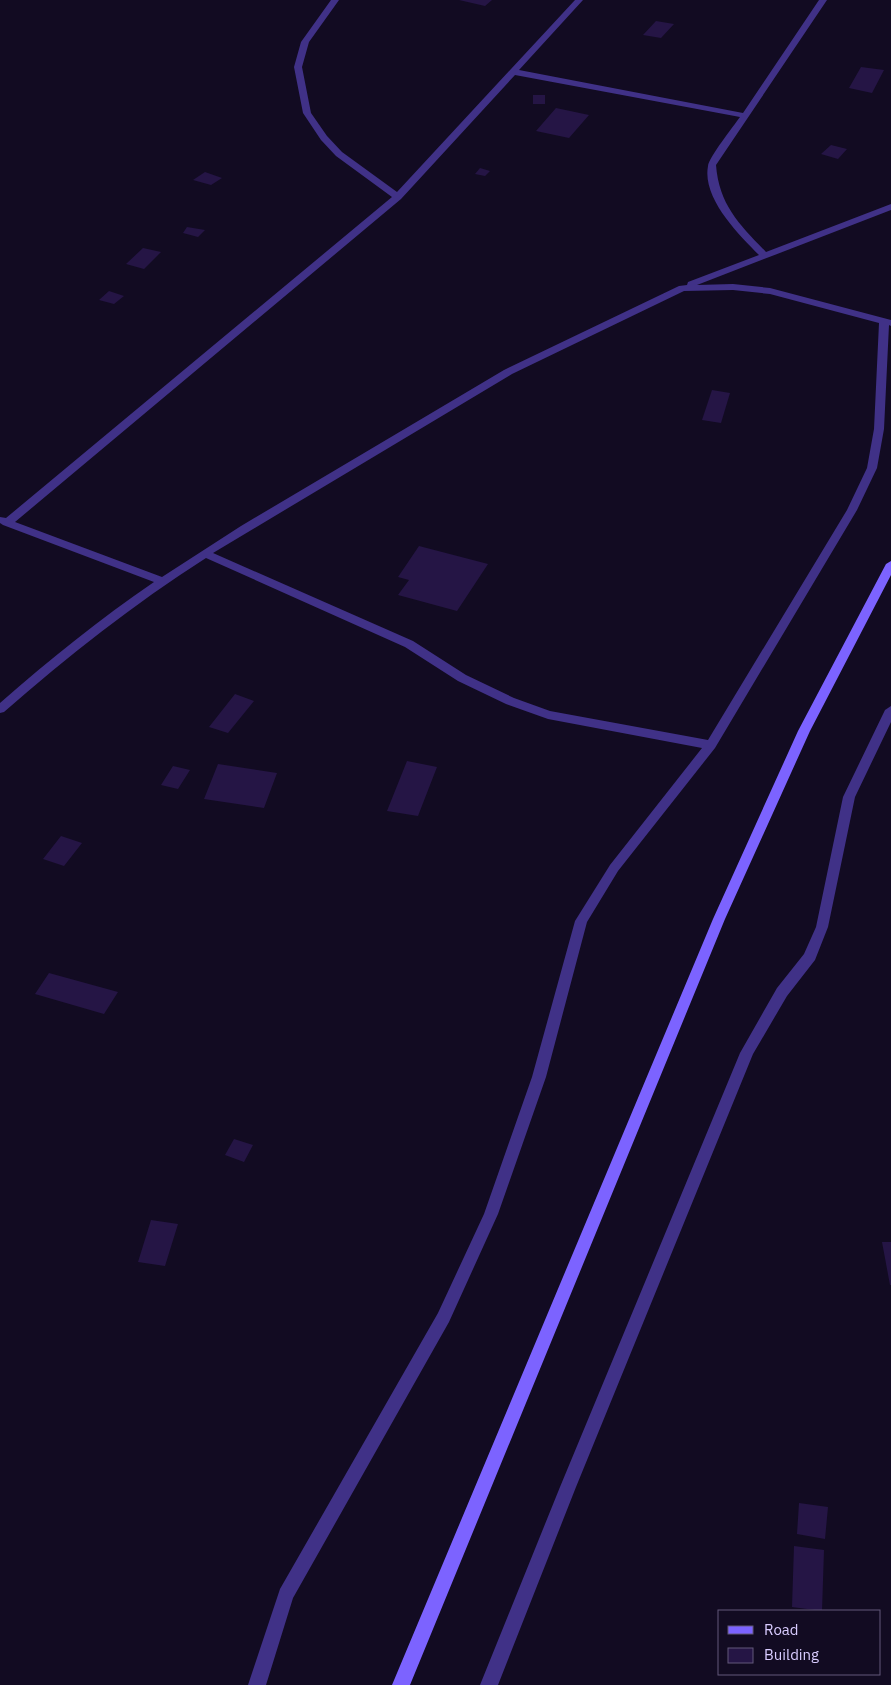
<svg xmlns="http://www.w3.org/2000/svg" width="891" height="1685" font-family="'IBM Plex Sans',sans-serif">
<rect width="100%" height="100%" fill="#120b22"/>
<path fill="#251545" d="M459,0H492L485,6Z
M656,21L674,24L661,38L643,35Z
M861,67L884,70L872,93L849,88Z
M533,95H545V104H533Z
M556,108L589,115L569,138L536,131Z
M831,145L847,149L838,159L821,154Z
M480,168L490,171L485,176L475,174Z
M205,172L222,178L211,185L193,180Z
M187,227L205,230L198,237L183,233Z
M143,248L161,252L144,269L126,264Z
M109,291L124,296L114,304L99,300Z
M712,390L730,393L721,423L702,420Z
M419,546L488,564L457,611L398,595L409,580L398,577Z
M235,694L254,701L228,733L209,727Z
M407,761L437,767L418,816L387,811Z
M218,764L277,773L264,808L204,799Z
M173,766L190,770L178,789L161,785Z
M61,836L82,843L64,866L43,859Z
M49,973L118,992L104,1014L35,994Z
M234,1139L253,1145L244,1162L225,1155Z
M151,1220L178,1224L165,1266L138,1262Z
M882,1242H891V1285H890Z
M799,1503L828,1507L825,1539L797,1534Z
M794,1546L824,1550L822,1611L792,1607Z"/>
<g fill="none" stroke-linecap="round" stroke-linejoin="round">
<path fill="#403187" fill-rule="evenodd" d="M331,0H339L309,42L302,67L311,113L327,136L342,152L397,192L575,0H583L519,70L743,113L819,0H827L716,165C719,205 740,225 766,252L891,204V210L697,285L733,284L770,288L891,320V326L889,325L884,429L877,468L857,510L715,748L618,871L587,922L546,1077L498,1214L449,1322L293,1598L266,1685H248L280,1589L438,1313L484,1214L532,1077L575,921L610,865L702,748L548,719L506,704L458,681L405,647L206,558C134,604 68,656 4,712L0,713V703C50,659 100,619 154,582L3,525L0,523V517L6,518L392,197L336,156L321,140L303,113L294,67L301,42ZM515,75L740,117C733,127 709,157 708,166C702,198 738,234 759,255L688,282L687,285L679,286L504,370L241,526L162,577L15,522L401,199ZM733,290L770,294L879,323L874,429L867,468L847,510L708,740L550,711L514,698L466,675L413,641L213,553L512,374L684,291Z
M891,706V722L855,797L828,927L815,960L787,996L753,1054L576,1487L498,1685H480L560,1487L740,1053L777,988L804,954L816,927L843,797L885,710Z"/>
<path fill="#7c63ff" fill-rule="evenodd" d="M891,561V575L810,731L725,919L410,1685H392L713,919L798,731L886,564Z"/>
</g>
<rect x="718" y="1610" width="162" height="65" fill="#120b22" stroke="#62587a"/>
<rect x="728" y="1626" width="25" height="8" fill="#7c63ff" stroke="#62587a"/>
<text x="764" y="1635" font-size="15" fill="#d9ccff">Road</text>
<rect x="728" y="1648" width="25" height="15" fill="#251545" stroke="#62587a"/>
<text x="764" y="1660" font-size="15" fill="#d9ccff">Building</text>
</svg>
